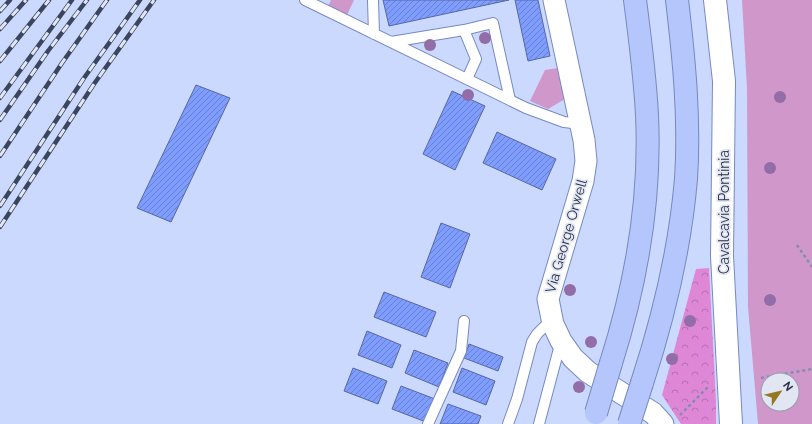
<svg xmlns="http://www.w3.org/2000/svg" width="812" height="424" font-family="Raleway,sans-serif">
<defs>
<pattern id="forest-crowns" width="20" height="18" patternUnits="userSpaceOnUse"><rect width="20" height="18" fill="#df87d7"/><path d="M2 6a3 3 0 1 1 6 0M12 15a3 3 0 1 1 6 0" fill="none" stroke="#b56fb0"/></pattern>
<pattern id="building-hatch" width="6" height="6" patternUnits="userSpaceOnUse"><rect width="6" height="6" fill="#7f9cff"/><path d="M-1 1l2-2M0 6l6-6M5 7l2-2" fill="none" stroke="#6880d0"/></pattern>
</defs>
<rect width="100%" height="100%" fill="#cbd9ff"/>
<path fill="#d098ca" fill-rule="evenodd" d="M331,0H354L347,15L328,6Z
M742,0H812V424H758L748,307L747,89ZM768,380H792V404H768Z
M558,68L565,99L548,109L530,101L545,70Z"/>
<path fill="url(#forest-crowns)" d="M709,268L716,401V424H681L662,395L696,269Z"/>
<path fill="url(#building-hatch)" stroke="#5768a0" d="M383,0H509L389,26Z
M515,0H538L550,56L528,61Z
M196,85L230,98L171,222L137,208Z
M452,91L485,106L455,170L423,154Z
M497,132L556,159L542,190L483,163Z
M441,223L470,234L450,288L421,277Z
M384,292L436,312L426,337L374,317Z
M367,331L401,345L392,368L358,355Z
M469,344L503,357L498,371L464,358Z
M414,350L448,363L439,387L405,373Z
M353,368L387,381L378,404L344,391Z
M462,368L495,381L486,405L453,392Z
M401,386L435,399L426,422L392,409Z
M448,404L481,416L478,424H440Z"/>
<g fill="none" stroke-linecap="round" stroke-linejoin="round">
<g stroke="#7789c4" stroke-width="12">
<path id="service" d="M305,0L526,108L564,122L581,124
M373,0L374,34
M391,42L464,30
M467,79L476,59L464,30L493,23L510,100
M428,424L461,351L464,321
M508,424L517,399L532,342L537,334L552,319
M539,424L561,341"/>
</g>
<g stroke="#7789c4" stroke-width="23">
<path id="minor" d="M554,0L584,140L586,161L583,181L548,299L553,324L561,341L573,358L588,372L653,413L663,424"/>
</g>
<g stroke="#7789c4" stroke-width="24">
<path id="tertiary" d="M715,0L724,81L722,256L731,424"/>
</g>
<g stroke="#7788bd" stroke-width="24">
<path id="trunk" d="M611,363C636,284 651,198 647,115C645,76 640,38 635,0
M642,383C664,316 680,249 686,179C690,119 684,59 677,0"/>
</g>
<path stroke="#828dad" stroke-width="2.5" stroke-dasharray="3 3" stroke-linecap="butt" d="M797,245L812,267
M761,378L812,369
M680,415L708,387"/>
<use href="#service" stroke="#fff" stroke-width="10"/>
<use href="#minor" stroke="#fff" stroke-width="21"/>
<use href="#tertiary" stroke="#fff" stroke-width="22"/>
<use href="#trunk" stroke="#b4c6fc" stroke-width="22"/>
<g stroke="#3c455e" stroke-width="4.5">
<path id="rail" d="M0,11L10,0
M0,29L26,0
M0,61L49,0
M0,98L72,0
M0,120L48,51L87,0
M0,156L62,63L107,0
M0,206L84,78L140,0
M0,227L94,84L154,0"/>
</g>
<use href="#rail" stroke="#e2e6f3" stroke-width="3" stroke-dasharray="9" stroke-linecap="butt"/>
<g stroke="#7788bd" stroke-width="24" stroke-linecap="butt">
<path id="trunk-bridge" d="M596,413L611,363
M629,424L642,383"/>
</g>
<use href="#trunk-bridge" stroke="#b4c6fc" stroke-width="22"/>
</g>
<g fill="#926da8">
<circle cx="485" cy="38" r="6"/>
<circle cx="430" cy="45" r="6"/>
<circle cx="468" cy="95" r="6"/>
<circle cx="780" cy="97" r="6"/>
<circle cx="770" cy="168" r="6"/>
<circle cx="570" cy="290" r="6"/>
<circle cx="770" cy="300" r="6"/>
<circle cx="690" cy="321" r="6"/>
<circle cx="591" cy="342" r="6"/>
<circle cx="672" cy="359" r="6"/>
<circle cx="579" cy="387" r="6"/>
</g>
<g text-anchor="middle" stroke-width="3.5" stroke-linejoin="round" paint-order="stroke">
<g font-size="14" fill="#272f47" stroke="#e2e6f3">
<text transform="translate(724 212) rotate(-90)" y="5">Cavalcavia Pontinia</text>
<text transform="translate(566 236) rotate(-74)" y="5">Via George Orwell</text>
</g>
</g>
<g transform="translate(780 392) rotate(55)"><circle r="19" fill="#e2e6f3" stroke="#979dae"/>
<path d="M0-3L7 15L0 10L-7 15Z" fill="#94781f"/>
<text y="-6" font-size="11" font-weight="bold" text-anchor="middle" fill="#272f47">N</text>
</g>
</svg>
